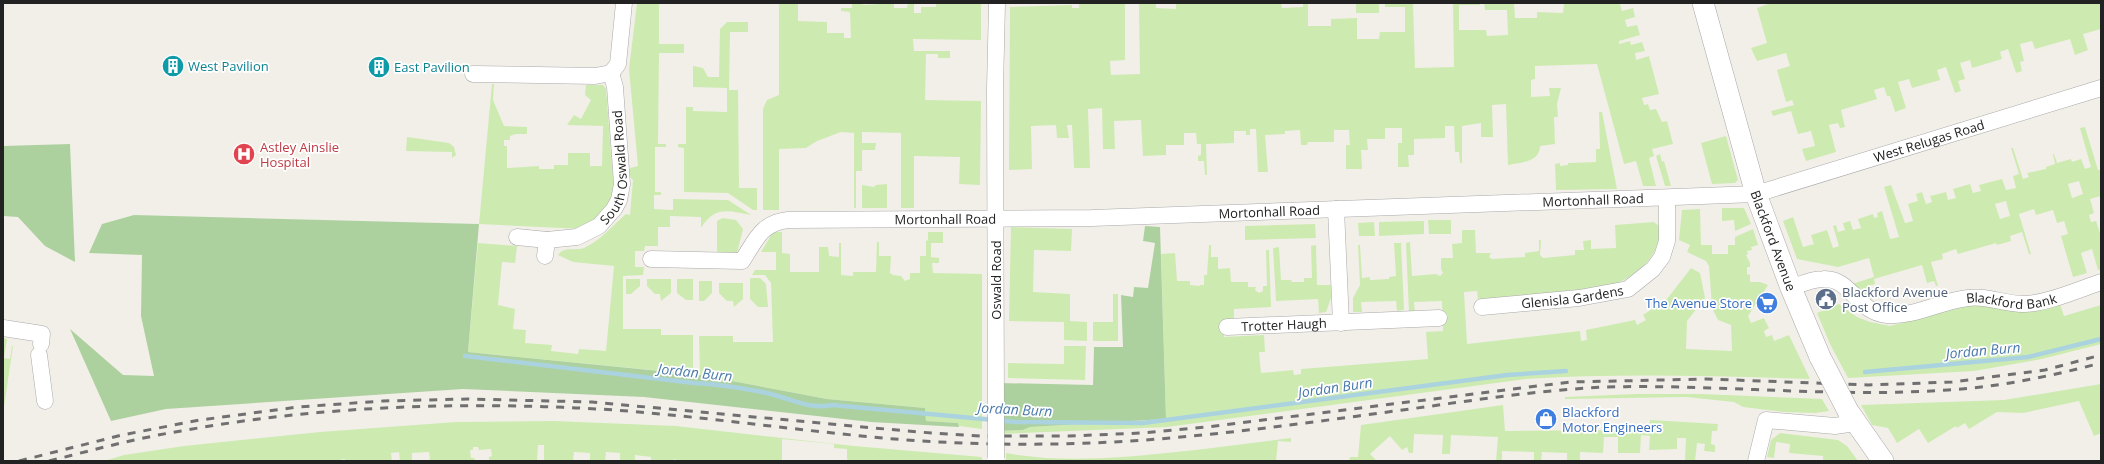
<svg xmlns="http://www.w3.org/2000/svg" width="2104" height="464" viewBox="0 0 2104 464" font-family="'Open Sans',sans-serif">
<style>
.grass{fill:#cdebb0;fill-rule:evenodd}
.forest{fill:#add19e}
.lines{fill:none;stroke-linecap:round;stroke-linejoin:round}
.stream{stroke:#aad3df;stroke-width:4.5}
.minor-casing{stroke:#a9a9a9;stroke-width:17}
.tertiary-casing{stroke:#a9a9a9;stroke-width:22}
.minor{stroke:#fff;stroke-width:16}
.tertiary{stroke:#fff;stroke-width:21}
.rail{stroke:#707070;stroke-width:3;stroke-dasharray:8 8;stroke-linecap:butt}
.minor-bridge-casing{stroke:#a9a9a9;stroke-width:17;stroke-linecap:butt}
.tertiary-bridge-casing{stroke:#a9a9a9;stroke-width:22;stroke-linecap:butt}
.minor-bridge{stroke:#fff;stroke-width:16}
.tertiary-bridge{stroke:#fff;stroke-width:21}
.labels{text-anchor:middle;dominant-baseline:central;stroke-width:3.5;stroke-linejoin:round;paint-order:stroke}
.culture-label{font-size:13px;fill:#0d838f;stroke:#fff;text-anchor:start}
.street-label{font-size:13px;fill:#222;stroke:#fff}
.health-label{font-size:13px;fill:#be3a42;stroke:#fff;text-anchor:start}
.service-label{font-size:13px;fill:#4e5e75;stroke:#fff;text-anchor:start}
.shop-label{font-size:13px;fill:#366cbe;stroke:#fff;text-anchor:end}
.water-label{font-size:14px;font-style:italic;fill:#4a7aab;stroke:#fff}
</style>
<rect width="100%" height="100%" fill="#f2efe9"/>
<g class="grass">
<path d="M637,3h22v41h25v9h-25l-1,91h8v3h-11v45h6v3h-7v14l19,1v-11l55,1 23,15c-22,-4 -36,-10 -50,13v-11l-31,-1v11h-12v19h-13l-1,5h-9v16h9l-1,8 -20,1v53h38v6h32v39l-225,-22 10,-109 39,3 -2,17 -13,-1 -4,43 17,4 -2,20 13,1 -1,13 27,2 -1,6 27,3 1,-5 27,2 8,-85 -41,-4 -15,-7c6,-9 17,-4 26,-7 17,-8 28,-22 42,-34l4,1 3,-35 -4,-4 1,-8 8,-2 -9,-97z"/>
<path d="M779,3h19v18l29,1v11h17v5h7l-1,-26 -9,-1v-3h11v-5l14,2 28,-2v5h13l1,-5h6v10h7v-6h15v-4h45v37l-68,-1 1,12h36v7h-12v-4h-12l-1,46 56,1 -1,84 -21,-1 1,-27 -46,-1v52h-13v-75l-39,-1v11h14l-1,7h-13v21h-6v37h-2v-75l-13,-1 -24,9 -11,7 -27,1v61h-16v-101l4,-9 12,-5z"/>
<path d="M1079,3h46v57l-15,1 1,14 29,-1 -1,-71h17v5l20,1v-6h105l1,5 21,-1v-4h5v23h23v-7l26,-1v21h22l1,-7h25v-25h-20v-4h28l2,65 39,-1 -1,-64h27v2h-21v25h27l1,6 21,-1 -1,-25h-22l-1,-7h30l1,15h22v-6l26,1 1,-10h59l-3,1 2,7 11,-3 2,9 -10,3 2,7 10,-2 3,10 -21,6v3l11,-3 1,4 11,-3 3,9 -10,2 1,7 13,-4 10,38 -17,4 2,7 4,-1 2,6 6,-1 6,13 5,-1 6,23 -21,5 2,7 -5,2 7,28h-13l-7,-25 -12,3 -27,-100 -62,2v13l-4,1v17l19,-1 -1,-8h12l-4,16 1,13h-4l1,27 -15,2c0,16 -20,17 -32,19l-2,-61 -14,1 1,32h-12v-14l-19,3v37h-2l-1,-11h-4l-1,-26h-9v12l-31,1v16h-6l1,12h-11v-24h4v-15h-17v11h-18l1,11h-7l1,19h-16v-24h4l-1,-15h-15v12h-26l-1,3h-6l-1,-15 -15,1v3l-20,1 3,37h-10l-2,-43h-6v6h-4v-4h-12v12l-28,1 1,31h-2l-1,-14h-6v-5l3,-1v-11h-4l-1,-11h-12v12h-18v10l-23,1 -2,-36 -27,1 1,28h-12l-1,-41 -14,1 2,59h-16l-2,-43h-5l2,13h-12l-1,-13 -25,1 1,43 -23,1 1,-163 62,-2v3h7z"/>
<rect x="1356" y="3" width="23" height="10"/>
<path d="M1771,3h330v26l-18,5 5,16 -13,5 -5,-16 -35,10 -3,-8 -12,3 4,17 -4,1 2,9 -6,2 -8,-24 -8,3 2,7 -30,9 -2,-8 -10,3 5,16 -7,2 3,10 -6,2 -9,-26 -9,3 3,10 -28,8 -3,-9 -11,3 8,26 -11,4 -5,-16h-3l-3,-9 -10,3 3,9 -36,11 4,17 -5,1 -2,-5 -9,2 7,27 -30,9 -4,-12 13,-3 -4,-15 -13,3 -7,-23 -18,5 -2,-5 23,-6 -2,-5 -6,2 -9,-32 13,-4 -4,-13 -29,8 -6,-13 16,-5 -10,-35z"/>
<path d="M727,22h21v10h-18l-1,58h9l1,98h18v22h-4l-25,-17 -44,-1v-44l-6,-1v-3h8v-37h7v4l34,1v-24l-34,-1v-21l10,2 5,9h11l1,-48z"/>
<path d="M492,84h2l-1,16 11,26 23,1v7h-11l-6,2v4h-6v6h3v22l32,-2v3h15v-4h14v-12h22v13h12l1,-40 -36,-1 7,-10 7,4 10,-19 -6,-5 1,-10h17l3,4 8,101 -6,18 -25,21 -104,-5z"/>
<path d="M1599,112h3l15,77 -61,1 -1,-26 5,-1v3l8,-1v-2l28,-1v-13h4z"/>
<path d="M2085,127l13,43h3v26l-11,3 4,14 -5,2 2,7 5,-1 5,15v34h-3l-6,-21 -11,4 6,20 -14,4 -12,-41 7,-2 -4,-13 -7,2 -4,-13 -17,5 -2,-6 -15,5 12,40h-2l-7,-22 -12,4 1,5 -14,4 -1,-2 -38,11 -2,-5 -14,5 1,5 -12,3 7,24h-2l-2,-5 -7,2 -5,-18 -48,14 1,5 -7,2 4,13 -2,1 -18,-16 22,-7 -5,-19 -31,9 -41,-8 -14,-38 10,-4 10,30 11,-3 -3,-9 16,-5 6,18 6,-2 -6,-20 3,-1 2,7 7,-2 -2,-7 7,-2 3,9 8,-2 -3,-9 15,-5 1,4 4,-1 -1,-4 5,-2 8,28 9,-2 -15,-50 7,-2 14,38 8,-2 -5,-17 10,-3 -2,-7 6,-2 4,12 6,-2 -2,-6 16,-4 2,8 8,-2 -3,-9 17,-5 3,9 8,-2 -2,-6 23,-6 4,11 10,-2 -3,-12 6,-2 -8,-26h2l10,31 6,-2 -2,-4 19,-4v-2l9,-3 -2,-10h1l3,9 14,-4 1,3 9,-3 4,10 6,-2 -11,-39zM2079,181l4,13 -11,4 -4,-14zM2006,201l4,15 -10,3 -5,-15z"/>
<path d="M1726,136l12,44 -3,3 -23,1 -11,-41z"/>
<path d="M407,137l42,6 5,4 2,8 -4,3v-6l-46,-1z"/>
<path d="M1660,154l2,8 2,-1 7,25h-6l-9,-30z"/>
<path d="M887,184v24h-25v-23l12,2 2,-2z"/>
<path d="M1722,208h22l7,16 -16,7 -1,-11 -12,1z"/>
<path d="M1700,209l1,36h11v9h16v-9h7v-8l18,-8 5,16 -7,2 1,3 -5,1 1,3 -2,1 4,8v4h-3v7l3,1v7h10l8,3 -20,31 3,7 13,-5 5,10 -5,3 2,6 6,-2 2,6 15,-6 21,44c-95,-3 -189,-6 -284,0l-359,48 -168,7v-3l24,-1 7,-3 136,-8 -5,-165 14,-1 2,28h13v4l10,1v-1h4v-10h3l2,-30h2v12h7v12l12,-1 1,14h17v5h8l-1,3 4,3 4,-2v-5h4l-1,-36h3l2,57 -37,2v13l-11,1 1,14 40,-2 1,17h-6l2,21 32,-3 1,5 7,-1v-5l127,-10 -2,-27 17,-1 -1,-30 -28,1 1,11h-6l-3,-70 4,-1 2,34 24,-2 4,2 3,-3 -2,-4v-11h12l-1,-14 10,-1v-13h13l1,23h15l-2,4 3,2 33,-2v-4l14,-2v-11h2l-1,15 3,3 32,-3v-5h9l-1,-9 8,-1v9l25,-1 -1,-23 39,-3 6,5c2,30 -27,52 -53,60l-129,15 -1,-11 -13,1 3,52 113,-13 1,10 6,-1 -1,-10 49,-10 2,5 9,-5 -3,-5 24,-16 24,-31 9,5 5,25 -18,23 -1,28 46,2 -1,-26 -13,-5 -6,-12 -3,-42 -3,-5 -19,-9 3,-7 -11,-5 3,-30z"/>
<path d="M723,218l13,2 7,9 -6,24h-20v-32z"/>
<path d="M1428,220h23v14h-22z"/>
<path d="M1424,221v13l-45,2v-14z"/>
<path d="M1374,222l1,14h-16l-1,-13z"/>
<path d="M1315,224l1,14 -71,2v-14z"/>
<path d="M1011,227l61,2 -1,22 -37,-1 -1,42 37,2v27l17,1v19l-23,-1v-18l-55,-1z"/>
<path d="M773,232h9v21l8,1v18h29v-25h9l1,9 10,1v-14h2v32l12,1v-4h23l1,-30h2v14h12l-1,17 3,2 8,1 4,5 5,-2v-6h10v-17h6v-15l2,-1v-8h15v11h-12v14l8,1v5h-7l1,10 49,1v155l-23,-3 -1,-3 -32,-2 -1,-13 -98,-9 -127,-24 -1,-39h34v6h40l-2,-59 -6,-8h-13l3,-5h21v-18h-15z"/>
<path d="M1394,243h7l3,67 -7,1 -1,-10 -35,1 1,10h-9v-14l7,-13 -2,-40h2l2,33 8,-1v3l19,-1v-2l7,-1z"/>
<path d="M1316,245l1,40h14v13l-5,14 -7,1 -1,-14 -42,2 -3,-53 6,-1 2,33h10l1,2h12v-4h8l-1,-32z"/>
<path d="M750,278h10l6,6 2,23h-10l-8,-8z"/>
<path d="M626,279h14v7l-9,8h-5z"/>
<path d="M647,279h24v14l-10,8 -1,-7h-5l-8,-8z"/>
<path d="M677,279h16v21h-7l-9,-7z"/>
<path d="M699,281h13v12l-8,8h-5z"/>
<path d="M719,283h24v16l-9,8 -1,-6h-6l-8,-8z"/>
<path d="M1113,294h5v47h-25v-19h20z"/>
<path d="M1839,304l18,13 13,5 20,4 81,-21 89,-1 4,12 37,-11v39l-59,15 -68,12 -126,7 -18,-34 -13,-31z"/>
<path d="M3,338l4,1 -3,19 6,1 2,-13h1l-10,68z"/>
<path d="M1064,346h22l-1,34 -77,-2v-15l56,1z"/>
<path d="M2101,384v49l-7,3 -15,-35 -56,12 -26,-1 -28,17 -4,-6 -8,5 -1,-2 -28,17 -9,-14 -22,14 -9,-15 -16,-3 -11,-20 143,-5z"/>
<path d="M1636,394h66l120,5 7,12 -14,2 -30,-1 -42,-5 -9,-5 -48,-5 -121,2v-2z"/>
<path d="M1503,405l2,26 145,-1v-10l68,4 -1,7h-5l-1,13 4,1v7l-11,-1 1,-7 -8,-1 -2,18h-10l1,-23h-9v11l-28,1 1,-14 -9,-1 -1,18h-22v-16h-14l-1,16 -23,-1v9h-13v-8l-25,-1 -1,9h-7v-9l-32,-1v10h-6l2,-24 -47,-2 -1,19h-8l1,-19 -29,-1 -1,19h-4l-2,-6 -5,3 -12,-14 -20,18 7,7h-28l1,-4h8l3,-32z"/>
<path d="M554,421l122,5 178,20 128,11v4h-133l-2,-2v-10l-13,-1v-4l-52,-5v22h-101l-7,-2 -1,2h-22v-4l-16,-2v6h-15v-8l-14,-1 -1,9h-18l3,-1v-7l-16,-1 -1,7 3,2h-32v-16h-6l-1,15 -48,1v-4l3,-1 -1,-7 -12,1 -1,-3h-5v3h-3l1,8h4l-1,3h-47l3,-2 -1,-7 -17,1v8h-12l-1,-9 -8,1 1,8h-47v-2l-12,2h-229l20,-6 60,-9 136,-14 136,-10z"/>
<path d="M1780,433l58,7 9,6 11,15h-35v-5l-34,-3 1,-9 -14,-2 -2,16 -7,-1 4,-17z"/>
<path d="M1291,438v4l-13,-1 -2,20h-270v-8c56,10 113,5 170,-1 38,-4 77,-9 115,-14z"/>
</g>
<g class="forest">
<path d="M70,144l5,118 -30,-16 -27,-29 -15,-1v-70z"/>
<path d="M134,215l345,9 -11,128 232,23 127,24 98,9 1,13 32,2 1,4 -88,-5 -227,-25 -181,-8 -297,20 -55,12 -41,-92 53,46 31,1 -13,-60 1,-61 -53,-2 13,-29z"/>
<path d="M1145,226l15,1 6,192 -136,8 -7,3 -24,1v-48l94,2 1,-38h29l-2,-52 12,2 1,-10 14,1 7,-45 -12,-2z"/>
</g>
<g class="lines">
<g class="stream">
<path d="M465,356l229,27c24,1 48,5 73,10 22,5 42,17 65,12l184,17 127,1 364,-48 59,-4"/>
<path d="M1865,372l163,-15 73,-18"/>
</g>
<g class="minor-casing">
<g id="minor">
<path d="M473,74l122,2 16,-3 7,-9 6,-61"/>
<path d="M1336,209l5,114"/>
<path id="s1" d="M517,237l30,3 30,-3 22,-11 15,-17 5,-9 3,-16 -7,-97 -4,-14"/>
<path d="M545,256l2,-16"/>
<path id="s2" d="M651,259l91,2c14,-21 19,-38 46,-41l304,-2 664,-24 345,-106"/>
<path id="s3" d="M1791,288c10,-4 21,-9 32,-9 29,-1 33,33 64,36 27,2 54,-14 81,-17 18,-3 36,6 54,6 21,1 58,-15 79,-22"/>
<path id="s4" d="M1482,307l97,-9 49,-9 25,-20 9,-12 5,-16v-43"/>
<path id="s5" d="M1227,327l212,-9"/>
<path d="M3,328l39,6 -1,10"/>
<path d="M39,355l6,46"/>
<path d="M996,412l-1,-323 2,-86"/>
<path d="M1756,461l10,-41 69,6 20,-3"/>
</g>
</g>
<g class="tertiary-casing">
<g id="tertiary">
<path id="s6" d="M1703,3l53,191 35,94 29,69"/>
<path d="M1848,411l35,50"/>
</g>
</g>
<use href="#minor" class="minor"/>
<use href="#tertiary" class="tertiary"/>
<g class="rail">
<path d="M19,461l103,-26 78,-15 98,-13 85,-6 85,-2 124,3 326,30 62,4h89l73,-3 65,-6 363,-45 137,-3 161,6 84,-3 93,-12 56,-15"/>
<path d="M49,461c44,-11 88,-23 132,-30 143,-26 289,-30 434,-21 79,6 158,17 237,25 66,7 131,10 197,9 121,-1 241,-19 361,-35 65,-9 130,-19 196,-22 114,-3 228,11 342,3 52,-3 103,-14 153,-27"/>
</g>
<g class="minor-bridge-casing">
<path id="minor-bridge" d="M996,458v-46"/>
</g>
<g class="tertiary-bridge-casing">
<path id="tertiary-bridge" d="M1820,357l28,54"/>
</g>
<use href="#minor-bridge" class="minor-bridge"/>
<use href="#tertiary-bridge" class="tertiary-bridge"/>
</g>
<defs>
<g id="building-disc" transform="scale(1.15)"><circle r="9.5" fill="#0f9aa8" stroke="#fff"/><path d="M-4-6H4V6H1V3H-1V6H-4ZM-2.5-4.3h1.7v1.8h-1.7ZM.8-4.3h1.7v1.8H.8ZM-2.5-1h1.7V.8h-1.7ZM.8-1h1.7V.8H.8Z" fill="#fff"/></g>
<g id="hospital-disc" transform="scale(1.15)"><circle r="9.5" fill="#e0444e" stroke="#fff"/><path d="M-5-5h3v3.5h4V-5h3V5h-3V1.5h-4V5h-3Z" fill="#fff"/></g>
<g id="civic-disc" transform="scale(1.15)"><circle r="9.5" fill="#5c6f8a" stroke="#fff"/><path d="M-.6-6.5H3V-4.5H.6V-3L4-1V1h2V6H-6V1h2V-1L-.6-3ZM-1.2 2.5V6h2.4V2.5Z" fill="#fff"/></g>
<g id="supermarket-disc" transform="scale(1.15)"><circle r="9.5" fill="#3f7fe0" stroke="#fff"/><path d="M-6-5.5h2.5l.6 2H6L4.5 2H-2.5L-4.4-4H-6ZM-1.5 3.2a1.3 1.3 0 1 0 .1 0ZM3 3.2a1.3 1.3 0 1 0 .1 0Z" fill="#fff"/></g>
<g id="shop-disc" transform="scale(1.15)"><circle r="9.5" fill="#3f7fe0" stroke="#fff"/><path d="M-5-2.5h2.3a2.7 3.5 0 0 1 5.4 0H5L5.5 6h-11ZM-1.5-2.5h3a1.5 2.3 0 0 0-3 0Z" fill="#fff"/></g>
</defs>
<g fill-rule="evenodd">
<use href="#building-disc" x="173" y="66"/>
<use href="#building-disc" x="379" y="67"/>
<use href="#hospital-disc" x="244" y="154"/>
<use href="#civic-disc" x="1826" y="299"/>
<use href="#supermarket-disc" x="1767" y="303"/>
<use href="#shop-disc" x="1546" y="419"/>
</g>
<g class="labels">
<g class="culture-label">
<text x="188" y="66">West Pavilion</text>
<text x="394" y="67">East Pavilion</text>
</g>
<g class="street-label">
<text stroke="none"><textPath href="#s2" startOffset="1305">West Relugas Road</textPath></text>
<text stroke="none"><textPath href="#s1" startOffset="149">South Oswald Road</textPath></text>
<text stroke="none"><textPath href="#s2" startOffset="961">Mortonhall Road</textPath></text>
<text stroke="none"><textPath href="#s2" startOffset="637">Mortonhall Road</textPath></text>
<text stroke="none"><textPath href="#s2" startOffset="313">Mortonhall Road</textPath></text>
<text stroke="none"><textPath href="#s6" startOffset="248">Blackford Avenue</textPath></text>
<text transform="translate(996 280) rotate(-90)">Oswald Road</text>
<text stroke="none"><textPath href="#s4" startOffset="91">Glenisla Gardens</textPath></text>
<text stroke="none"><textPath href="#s3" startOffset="236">Blackford Bank</textPath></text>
<text stroke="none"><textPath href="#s5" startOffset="57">Trotter Haugh</textPath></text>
</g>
<g class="health-label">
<text x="260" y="147">Astley Ainslie<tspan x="260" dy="15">Hospital</tspan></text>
</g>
<g class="service-label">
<text x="1842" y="292">Blackford Avenue<tspan x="1842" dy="15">Post Office</tspan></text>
</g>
<g class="shop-label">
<text x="1752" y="303">The Avenue Store</text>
<text x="1562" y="412" text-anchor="start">Blackford<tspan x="1562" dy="15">Motor Engineers</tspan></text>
</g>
<g class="water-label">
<text transform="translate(1983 350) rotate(-5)">Jordan Burn</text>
<text transform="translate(695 372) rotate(6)">Jordan Burn</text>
<text transform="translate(1335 387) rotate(-8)">Jordan Burn</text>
<text transform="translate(1015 409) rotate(3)">Jordan Burn</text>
</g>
</g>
<rect width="2104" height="464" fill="none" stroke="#222222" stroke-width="8"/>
</svg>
